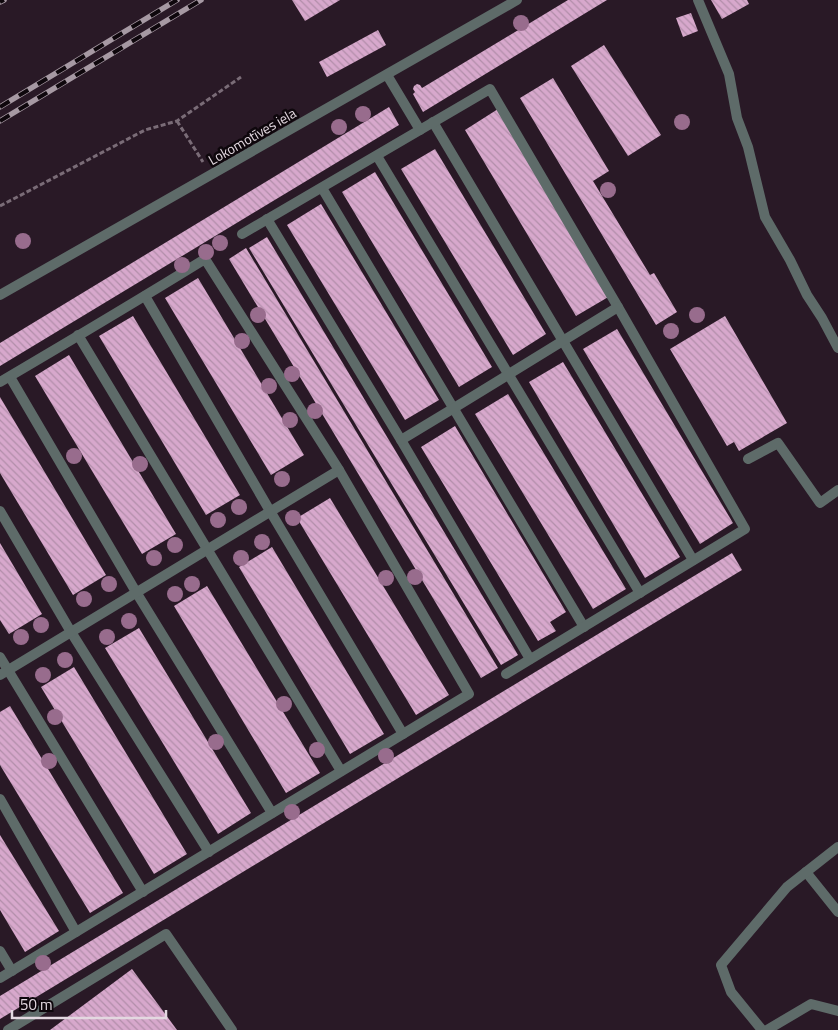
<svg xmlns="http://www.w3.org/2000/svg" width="838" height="1030" viewBox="0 0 838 1030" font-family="'Titillium Web',sans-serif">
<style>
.building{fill:url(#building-back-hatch)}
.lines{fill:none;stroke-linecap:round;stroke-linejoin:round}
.path{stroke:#7a6c77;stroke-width:3;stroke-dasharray:5 2.5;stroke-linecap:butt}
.service{stroke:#5e6b69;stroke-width:10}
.minor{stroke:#5e6b69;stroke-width:10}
.rail-casing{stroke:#a699a3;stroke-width:5.5}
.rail{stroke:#0e070c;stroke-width:4;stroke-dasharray:11;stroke-linecap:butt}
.tree{fill:#986c8d}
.labels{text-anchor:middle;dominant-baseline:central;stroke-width:5;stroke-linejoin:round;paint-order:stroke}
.street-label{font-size:14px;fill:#e3d8e0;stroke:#0e070c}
</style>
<defs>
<pattern id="building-back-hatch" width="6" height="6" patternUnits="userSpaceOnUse" patternTransform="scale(1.25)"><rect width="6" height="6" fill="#d7a8cc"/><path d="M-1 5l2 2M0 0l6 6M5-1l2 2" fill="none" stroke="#b28eaa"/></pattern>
</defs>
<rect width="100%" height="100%" fill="#291926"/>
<g class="building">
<path d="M292,0h48l-35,21z"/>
<path d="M568,0h39l-184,112 -10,-18 2,-2 -2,-3 1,-3 3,-2 3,1 2,3z"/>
<path d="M711,0h36l2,4 -27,15z"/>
<path d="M691,13l7,18 -15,6 -7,-19z"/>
<path d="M378,30l8,15 -59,32 -8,-15z"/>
<path d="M604,45l57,90 -33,21 -57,-90z"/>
<path d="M553,78l56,93 -16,10 57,94 4,-2 23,39 -21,13 -136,-227z"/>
<path d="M389,107l10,18 -399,241v-23z"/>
<path d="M498,109l112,187 -34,20 -111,-186z"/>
<path d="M435,149l111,185 -33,21 -112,-186z"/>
<path d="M375,172l117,195 -33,20 -117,-195z"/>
<path d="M321,204l118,196 -34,20 -118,-195z"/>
<path d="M267,237l251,418 -17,10 -252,-417z"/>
<path d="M246,248l252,420 -17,10 -252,-419z"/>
<path d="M198,278l106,177 -33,20 -106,-177z"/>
<path d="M133,316l107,179 -34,20 -107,-179z"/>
<path d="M725,316l62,107 -48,28 -5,-9 -7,4 -57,-97z"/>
<path d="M617,329l116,194 -33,21 -117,-195z"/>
<path d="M69,355l107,179 -34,20 -107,-178z"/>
<path d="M563,362l117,195 -35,21 -116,-196z"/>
<path d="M508,394l118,195 -33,20 -118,-195z"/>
<path d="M0,397l106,178 -33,20 -73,-122z"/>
<path d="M455,426l111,186 -16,10 6,9 -18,10 -117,-194z"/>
<path d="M330,498l119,197 -33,20 -119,-197z"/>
<path d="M0,543l42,71 -33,20 -9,-14z"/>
<path d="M272,547l112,187 -34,20 -111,-187z"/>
<path d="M732,553l10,17 -742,449v-23z"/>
<path d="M207,586l113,187 -34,20 -112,-187z"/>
<path d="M139,628l112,185 -33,21 -113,-186z"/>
<path d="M74,667l113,187 -33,20 -113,-187z"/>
<path d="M10,706l113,187 -33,20 -90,-148v-53z"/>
<path d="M0,835l59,96 -34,21 -25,-42z"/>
<path d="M132,969l45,61h-127z"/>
</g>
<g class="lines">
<g class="path">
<path d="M177,121l26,41"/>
<path d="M0,206l145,-76 32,-9 64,-44"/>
</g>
<g class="service">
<path d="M698,0l31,74 8,44 11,29 17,70 25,43 17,35 15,23 16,30"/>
<path d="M387,75l33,55"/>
<path d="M433,122l260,438"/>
<path d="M377,156l263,437"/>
<path d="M322,188l262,439"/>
<path d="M267,219l134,221 129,219"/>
<path d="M242,234l248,-145 128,218 127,222 -239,145"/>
<path d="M145,296l125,215 133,223"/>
<path d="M78,335l263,436"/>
<path d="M10,377l126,215 136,221"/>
<path d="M0,382c68,-40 137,-81 205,-123l134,211 130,224 -469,284"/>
<path d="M401,440l53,-32 164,-101"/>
<path d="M748,459l30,-16 42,60 18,-13"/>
<path d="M0,511l71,121 138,220"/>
<path d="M0,657l143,235"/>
<path d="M0,675l339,-205"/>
<path d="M0,799l76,133"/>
<path d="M806,872l32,40"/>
<path d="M0,951l12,20"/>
<path d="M8,1030l158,-96 66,96"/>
<path d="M762,1030l-31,-38 -10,-27 66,-78 51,-40"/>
<path d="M767,1030l44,-26 27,7"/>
</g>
<path class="minor" d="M0,295l517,-295"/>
<g class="rail-casing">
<g id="rail">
<path d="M0,2l4,-2"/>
<path d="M0,107l177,-107"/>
<path d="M0,121l201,-121"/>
</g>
</g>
<use href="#rail" class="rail"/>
</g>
<g class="tree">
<circle cx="521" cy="23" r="8"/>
<circle cx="363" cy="114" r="8"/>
<circle cx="682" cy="122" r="8"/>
<circle cx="339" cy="127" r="8"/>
<circle cx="608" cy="190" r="8"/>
<circle cx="23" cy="241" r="8"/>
<circle cx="220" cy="243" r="8"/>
<circle cx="206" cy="252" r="8"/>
<circle cx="182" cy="265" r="8"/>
<circle cx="258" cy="315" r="8"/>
<circle cx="697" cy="315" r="8"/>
<circle cx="671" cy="331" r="8"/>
<circle cx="242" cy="341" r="8"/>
<circle cx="292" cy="374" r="8"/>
<circle cx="269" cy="386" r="8"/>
<circle cx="315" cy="411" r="8"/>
<circle cx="290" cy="420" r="8"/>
<circle cx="74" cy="456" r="8"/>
<circle cx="140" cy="464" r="8"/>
<circle cx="282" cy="479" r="8"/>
<circle cx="239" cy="507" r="8"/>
<circle cx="293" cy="518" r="8"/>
<circle cx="218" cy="520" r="8"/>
<circle cx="262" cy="542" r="8"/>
<circle cx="175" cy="545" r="8"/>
<circle cx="154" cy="558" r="8"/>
<circle cx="241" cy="558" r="8"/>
<circle cx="415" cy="577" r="8"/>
<circle cx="386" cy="578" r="8"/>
<circle cx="109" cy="584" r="8"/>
<circle cx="192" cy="584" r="8"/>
<circle cx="175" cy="594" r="8"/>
<circle cx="84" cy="599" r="8"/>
<circle cx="129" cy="621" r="8"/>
<circle cx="41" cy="625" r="8"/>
<circle cx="21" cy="637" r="8"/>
<circle cx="107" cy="637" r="8"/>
<circle cx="65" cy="660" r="8"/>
<circle cx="43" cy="675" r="8"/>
<circle cx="284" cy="704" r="8"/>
<circle cx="55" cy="717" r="8"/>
<circle cx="216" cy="742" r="8"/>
<circle cx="317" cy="750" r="8"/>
<circle cx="386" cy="756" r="8"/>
<circle cx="49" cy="761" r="8"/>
<circle cx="292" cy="812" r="8"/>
<circle cx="43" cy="963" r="8"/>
</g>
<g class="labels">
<g class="street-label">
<text transform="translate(252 136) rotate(-30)">Lokomotīves iela</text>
</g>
</g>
<path d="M12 1010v8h154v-8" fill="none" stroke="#e3d8e0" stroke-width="2.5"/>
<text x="20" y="1010" font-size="15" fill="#e3d8e0" stroke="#0e070c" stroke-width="4" paint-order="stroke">50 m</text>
</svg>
